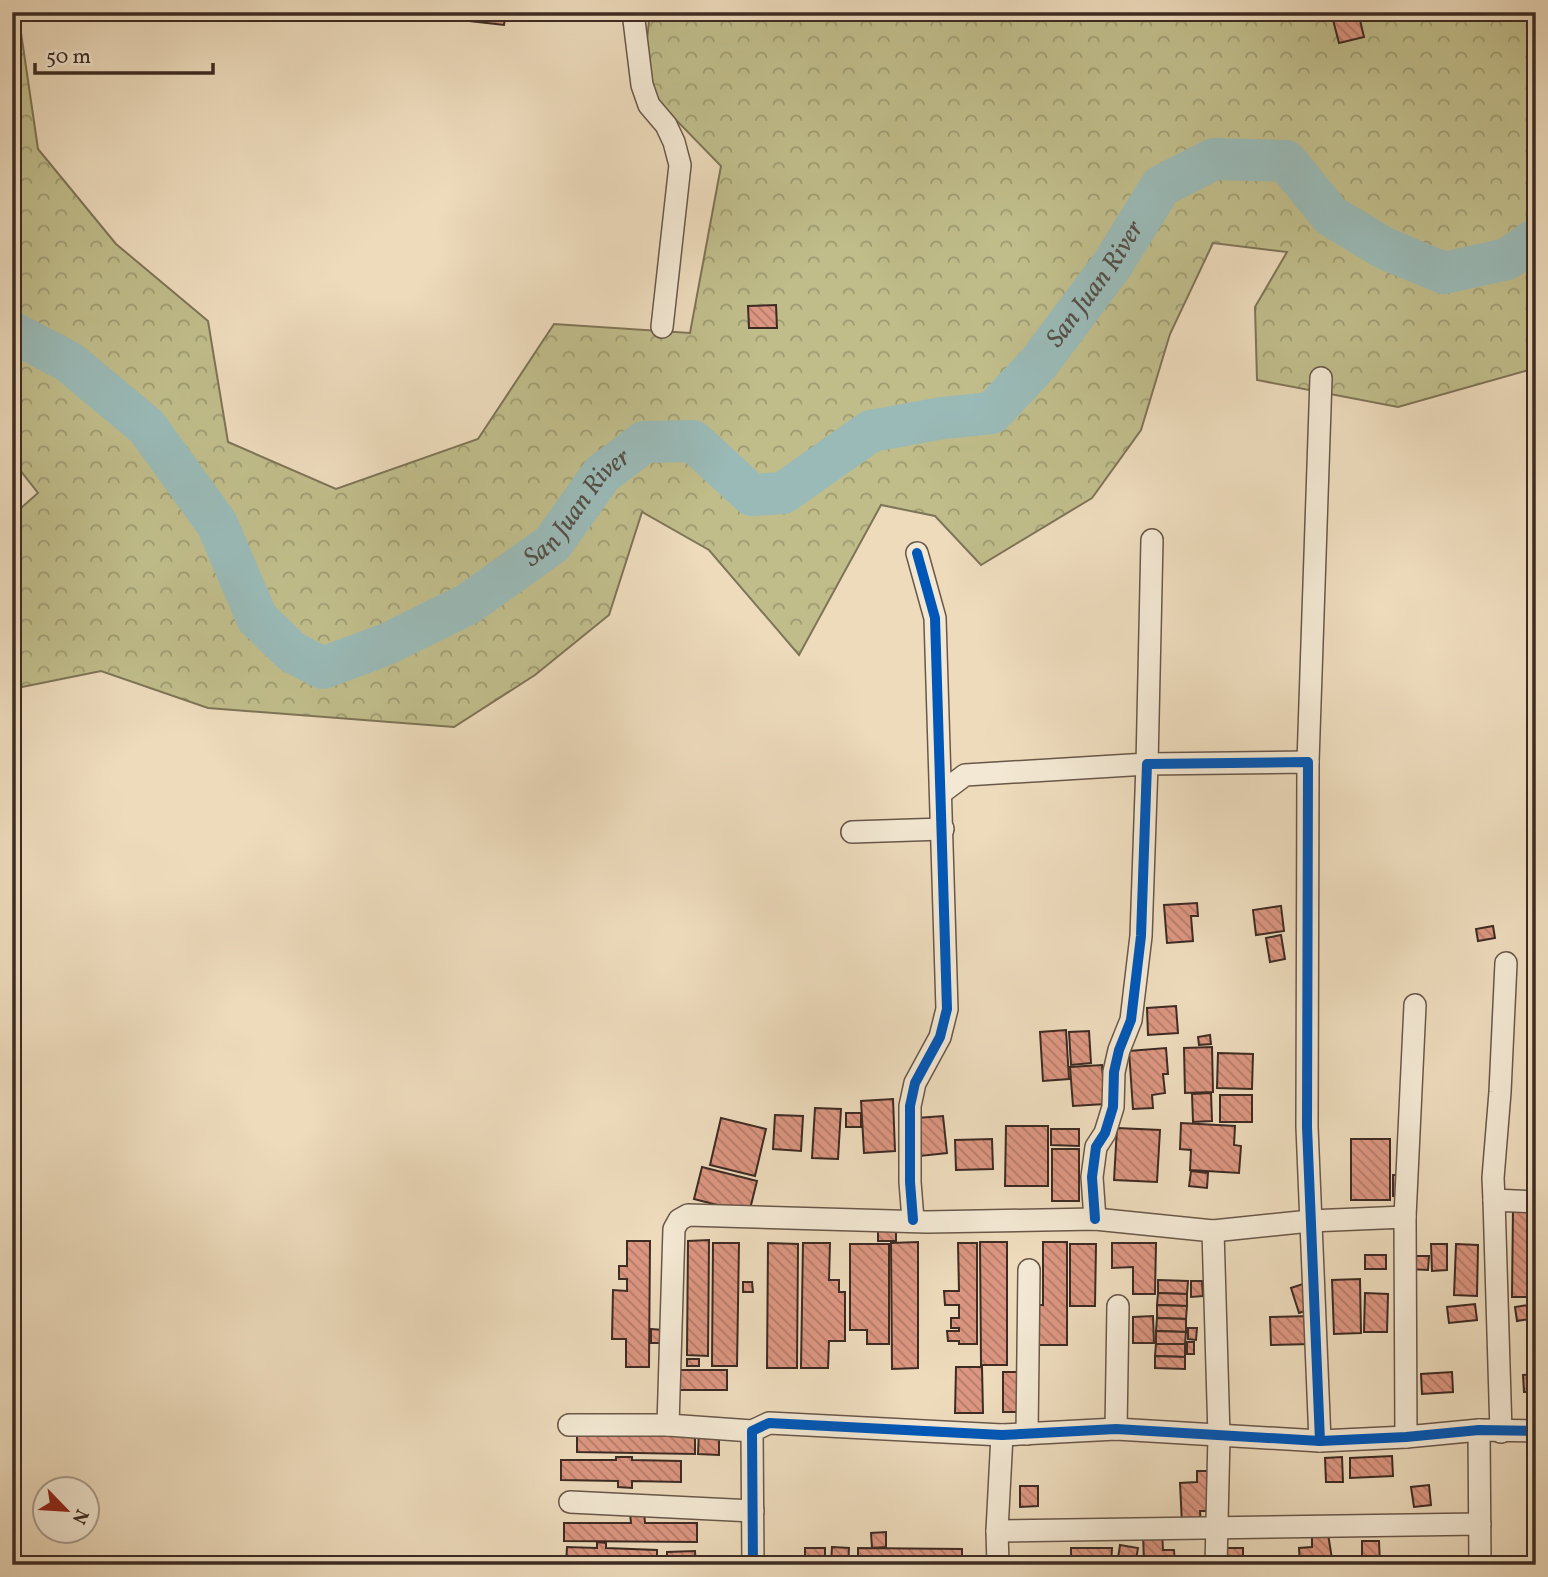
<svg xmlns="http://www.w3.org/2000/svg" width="1548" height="1577" viewBox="0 0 1548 1577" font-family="Vollkorn,serif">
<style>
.forest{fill:url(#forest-crowns);stroke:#7e7457;stroke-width:2}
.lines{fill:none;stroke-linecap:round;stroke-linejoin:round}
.river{stroke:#9abab7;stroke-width:42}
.building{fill:url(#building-back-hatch);stroke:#3d2b23;stroke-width:2}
.street-casing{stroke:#695749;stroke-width:24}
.street{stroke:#f3e8d3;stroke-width:21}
.cycleway-casing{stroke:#f3e8d3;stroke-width:15}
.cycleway{stroke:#0057b8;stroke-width:10}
.labels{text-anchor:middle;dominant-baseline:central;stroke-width:7;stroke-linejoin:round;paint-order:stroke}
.water-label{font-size:26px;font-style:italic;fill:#544f48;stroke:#f3e8d3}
</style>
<defs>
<pattern id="forest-crowns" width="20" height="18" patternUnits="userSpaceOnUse" patternTransform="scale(1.75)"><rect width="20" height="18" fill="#c0bd8b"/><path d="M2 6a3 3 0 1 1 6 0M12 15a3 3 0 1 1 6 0" fill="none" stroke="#9d9a71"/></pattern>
<pattern id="building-back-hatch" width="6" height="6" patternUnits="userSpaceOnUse" patternTransform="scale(1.75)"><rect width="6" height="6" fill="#dc9681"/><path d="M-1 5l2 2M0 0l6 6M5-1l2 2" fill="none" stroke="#b47b69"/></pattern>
</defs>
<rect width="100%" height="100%" fill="#eddbbc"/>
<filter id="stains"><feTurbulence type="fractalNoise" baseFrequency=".00286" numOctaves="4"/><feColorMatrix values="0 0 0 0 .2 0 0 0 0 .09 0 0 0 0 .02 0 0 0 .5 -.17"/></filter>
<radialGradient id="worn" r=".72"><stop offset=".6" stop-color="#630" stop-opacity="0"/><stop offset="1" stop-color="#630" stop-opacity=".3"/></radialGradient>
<path class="forest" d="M12,12h6l20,137 78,95 92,77 20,121 108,47 142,-50 76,-115 136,9 31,-167 -79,-81 8,-73h866l3,9 17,-3v350l-138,39 -141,-27 -2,-73 32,-55 -74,-9 -43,91 -29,96 -49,68 -111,67 -46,-49 -54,-11 -82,150 -90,-105 -67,-38 -33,103 -74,60 -81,52 -246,-19 -107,-37 -89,18v-173l26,-23 -26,-33z"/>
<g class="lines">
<path class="river" id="s1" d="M12,332l57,30 78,65 70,97 40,94 35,34 31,16 64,-24 81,-40 84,-60 50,-70 42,-32 49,-1 59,54 31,-2 88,-62 72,-13 49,-5 46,-49 74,-99 49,-79 53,-27 72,2 45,55 53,32 60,25 63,-14 29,-20"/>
</g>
<g class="building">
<path d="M471,12h35l-2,13 -34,-4z"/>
<path d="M935,12h22v5l-21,2z"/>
<path d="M1348,12h10l6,25 -25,6 -7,-27z"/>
<path d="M776,305l1,23h-28l-1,-22z"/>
<path d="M1197,903l1,13h-7l2,25 -26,2 -3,-38z"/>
<path d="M1281,906l3,25 -28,4 -3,-25z"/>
<path d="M1493,926l2,12 -17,3 -2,-12z"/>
<path d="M1281,935l4,24 -15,3 -4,-24z"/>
<path d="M1176,1006l2,27 -30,2 -1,-27z"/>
<path d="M1066,1030l3,49 -26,2 -3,-49z"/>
<path d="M1089,1031l2,32 -20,2 -2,-33z"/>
<path d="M1210,1035l1,9 -12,1 -1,-8z"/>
<path d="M1212,1047l1,45 -28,1 -1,-45z"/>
<path d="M1166,1048l2,26h-5l2,19 -13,2 1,13 -20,1 -4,-58z"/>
<path d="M1218,1053l35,1 -1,35 -35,-1z"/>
<path d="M1102,1065l3,39 -32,2 -3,-39z"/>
<path d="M1211,1093l1,28 -19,1 -1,-28z"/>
<rect x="1220" y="1095" width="32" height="27"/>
<path d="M893,1099l2,52 -31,2 -3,-52z"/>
<path d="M815,1108l26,1 -3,50 -26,-1z"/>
<rect x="846" y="1113" width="15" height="14"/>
<path d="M775,1115l28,1 -2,35 -28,-2z"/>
<path d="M943,1116l4,37 -27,3 -3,-38z"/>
<path d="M721,1118l45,11 -11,47 -45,-11z"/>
<path d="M1181,1123l54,3 -1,19 7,1 -2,27 -49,-3 1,-20 -11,-1z"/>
<path d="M1006,1126h42v60h-43z"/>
<path d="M1117,1128l43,2 -3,52 -43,-2z"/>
<path d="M1051,1129h28v17l-28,-1z"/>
<path d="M992,1139l1,30 -37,1 -1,-30z"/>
<rect x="1351" y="1139" width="39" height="61"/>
<rect x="1052" y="1149" width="27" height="52"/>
<path d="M702,1167l55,14 -8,32 -55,-14z"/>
<path d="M1191,1171l17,2 -1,15 -18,-2z"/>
<path d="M1393,1175h13l-1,22 -12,-1z"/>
<path d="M1513,1207h23v90h-24z"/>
<rect x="878" y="1230" width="18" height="11"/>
<path d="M709,1240l-1,116 -21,-1 1,-114z"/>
<path d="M627,1241h23l-1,126h-23v-28h-14l1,-49 14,1v-12h-8v-13h8z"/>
<path d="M918,1242v126l-26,1 -1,-126z"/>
<path d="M980,1242h27v123h-26z"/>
<path d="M1043,1242h24v103h-34v-40h10z"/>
<path d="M713,1243h26l-2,123h-25z"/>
<path d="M768,1243l30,1 -1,124h-30z"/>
<path d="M803,1243h27l-1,37h10v12h6v49h-16l-1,27h-27z"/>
<path d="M958,1243h19v101h-18v-3h-11l-1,-10h12v-3h-8v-10h8v-13h-14l-1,-14h15z"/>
<path d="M1112,1243h44l-1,51h-22v-27l-21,1z"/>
<path d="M850,1244h39v100h-22v-14h-17z"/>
<path d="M1070,1244h26l-1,62h-25z"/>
<path d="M1431,1244h16v26l-15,1z"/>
<path d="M1456,1244l22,1 -1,51 -23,-1z"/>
<rect x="1365" y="1255" width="21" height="14"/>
<path d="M1409,1256h20l-1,14 -19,-1z"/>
<path d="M1360,1279l1,54 -27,1 -2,-54z"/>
<path d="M1158,1280l30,1 -1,13 -29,-1z"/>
<path d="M1191,1281h11l1,15 -12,1z"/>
<path d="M743,1282h9l1,10h-10z"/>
<path d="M1303,1284l8,25 -12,4 -8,-25z"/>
<path d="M1158,1293l29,1v12l-30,-1z"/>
<path d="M1365,1293l23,1 -1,38h-23z"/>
<path d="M1475,1304l2,16 -28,3 -2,-16z"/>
<path d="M1535,1304l1,14 -19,3 -2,-14z"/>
<path d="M1157,1305l30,1 -1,13 -29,-1z"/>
<path d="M1153,1316l1,27h-21v-26z"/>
<path d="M1310,1316l1,28 -40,1 -1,-28z"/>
<path d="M1157,1318l29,1v13l-30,-1z"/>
<path d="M1188,1328h9l-1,12 -8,-1z"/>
<path d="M651,1329l12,1v13h-12z"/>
<path d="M1156,1331l30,1 -1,12h-29z"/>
<rect x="1187" y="1342" width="7" height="12"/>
<path d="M1156,1344h29v13l-30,-1z"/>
<path d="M1155,1356l30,1v12l-30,-1z"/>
<rect x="687" y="1359" width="12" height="7"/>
<path d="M956,1367h26l1,46h-28z"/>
<path d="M679,1370h48v20h-49z"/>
<rect x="1003" y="1372" width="23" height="40"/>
<path d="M1452,1372l1,20 -31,2 -1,-20z"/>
<path d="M1536,1374v18h-12l-1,-17z"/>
<path d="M699,1431h20v24l-21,-1z"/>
<path d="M577,1433l118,2v19l-118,-2z"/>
<path d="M1392,1456l1,20 -43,2v-20z"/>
<path d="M616,1457h16v3l49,1v21l-49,-1v7l-14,-1v-6l-57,-1v-20h55z"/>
<path d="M1342,1457l1,25h-17l-1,-24z"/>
<path d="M1197,1471h11l5,40h-13l1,13h-19l-2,-41 17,-1z"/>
<path d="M1429,1485l2,20 -17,2 -3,-20z"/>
<path d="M1020,1486h18v20l-18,1z"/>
<path d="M644,1512l1,11h52v19l-133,-1v-18h67l-1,-10z"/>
<path d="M1143,1531h19l1,19h11l1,15h-31z"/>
<path d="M886,1532v15l-14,1 -1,-15z"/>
<path d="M1328,1534l5,31h-33l-1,-17 13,-1v-12z"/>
<path d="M1362,1541h17l1,24h-18z"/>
<path d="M597,1542l9,1v5l51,2v15h-91l1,-18 30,1z"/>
<path d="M1120,1545l18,3 -3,17h-18z"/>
<path d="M832,1547l17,1 -1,17 -17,-1z"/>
<rect x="805" y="1548" width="20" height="17"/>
<path d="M858,1548l104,1v16h-104z"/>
<path d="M1071,1548h41l-1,17h-40z"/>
<rect x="1225" y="1548" width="18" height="17"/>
<path d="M695,1551l1,14h-29v-13z"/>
</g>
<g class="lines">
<g class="street-casing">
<g id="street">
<path d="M633,12l9,73 7,20 17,20 8,17 6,23 -18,162"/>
<path d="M1308,762l13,-384"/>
<path d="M941,793l24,-18 182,-11 5,-224"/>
<path d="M852,832l91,-3"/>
<path d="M1494,1200l-1,-22 7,-86 6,-129"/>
<path d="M1405,1217l10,-212"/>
<path d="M1095,1219l-3,-42 4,-30 9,-14 8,-26 1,-35 5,-22 12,-30 10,-84 6,-172 161,-2 -1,365 13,314"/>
<path d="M913,1220l-3,-38v-76l5,-23 25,-46 7,-28 -12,-391 -18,-65"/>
<path d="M1213,1231l6,205 -3,129"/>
<path d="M569,1425h99l84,6"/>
<path d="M668,1425l6,-196 5,-9 9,-5 239,7 168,-3 118,12 97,-10 95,-4 1,220"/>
<path d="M1116,1429l2,-123"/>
<path d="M1479,1430l1,135"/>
<path d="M1501,1432l-7,-232 42,2"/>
<path d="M1027,1434l2,-164"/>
<path d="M570,1502l183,9"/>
<path d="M997,1531l483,-7"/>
<path d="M753,1565l-1,-134 17,-8 233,12 114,-6 204,12 86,-4 73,-7 57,1"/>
<path d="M998,1565l-1,-34 5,-96"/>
</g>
</g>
<use href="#street" class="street"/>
<g class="cycleway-casing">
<g id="cycleway">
<path d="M1095,1219l-3,-42 4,-30 9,-14 8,-26 1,-35 5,-22 12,-30 10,-84 6,-172 161,-2 -1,365 13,314"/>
<path d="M913,1220l-3,-38v-76l5,-23 25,-46 7,-28 -12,-391 -18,-65"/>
<path d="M753,1565l-1,-134 17,-8 233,12 114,-6 204,12 86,-4 73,-7 57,1"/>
</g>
</g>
<use href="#cycleway" class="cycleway"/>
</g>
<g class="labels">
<g class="water-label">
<text stroke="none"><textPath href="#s1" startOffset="1428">San Juan River</textPath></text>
<text stroke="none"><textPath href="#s1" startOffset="777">San Juan River</textPath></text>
</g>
</g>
<rect width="1548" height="1577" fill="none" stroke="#eddbbc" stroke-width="42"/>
<rect x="14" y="14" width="1520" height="1549" fill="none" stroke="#3d2b23" stroke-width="3.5"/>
<rect x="21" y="21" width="1506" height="1535" fill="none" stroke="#3d2b23" stroke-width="2"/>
<g transform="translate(66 1510) rotate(115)"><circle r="33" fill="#f3e8d3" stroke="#aa9c8d" stroke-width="2"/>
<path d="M0-5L12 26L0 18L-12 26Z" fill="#8f2418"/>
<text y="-10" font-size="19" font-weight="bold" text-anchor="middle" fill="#3d2b23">N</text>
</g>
<path d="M35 63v10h178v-10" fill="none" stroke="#3d2b23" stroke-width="3.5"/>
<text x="46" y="63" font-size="21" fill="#3d2b23" stroke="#f3e8d3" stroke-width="5" paint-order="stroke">50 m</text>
<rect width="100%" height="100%" filter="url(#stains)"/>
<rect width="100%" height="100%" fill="url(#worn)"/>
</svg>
